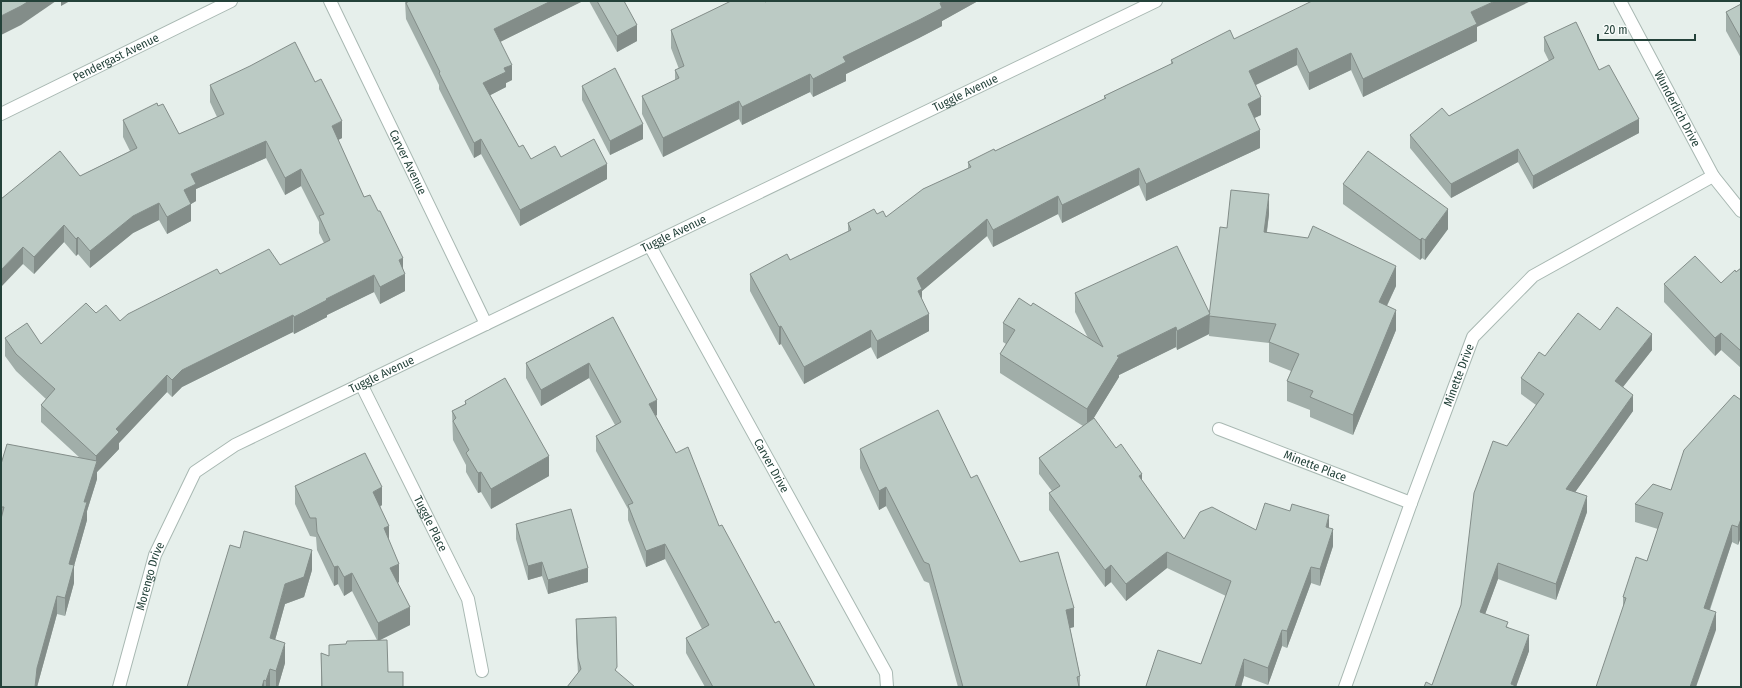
<svg xmlns="http://www.w3.org/2000/svg" width="1742" height="688" viewBox="0 0 1742 688" font-family="'Fira Sans Condensed',sans-serif">
<style>
.lines{fill:none;stroke-linecap:round;stroke-linejoin:round}
.minor-casing{stroke:#a8b8b2;stroke-width:14}
.minor{stroke:#fff;stroke-width:12}
.wall{fill:#a1aea9}
.shaded-wall{fill:#838d89}
.building{fill:#bbcac4;stroke:#838d89}
.labels{text-anchor:middle;dominant-baseline:central;stroke-width:4;stroke-linejoin:round;paint-order:stroke}
.street-label{font-size:12px;fill:#24423a;stroke:#f7fbf9}
</style>
<rect width="100%" height="100%" fill="#e6efeb"/>
<g class="lines">
<g class="minor-casing">
<g id="minor">
<path id="s1" d="M330,1l156,323"/>
<path id="s2" d="M1620,1l93,175 28,35"/>
<path id="s3" d="M1,114l230,-113"/>
<path id="s4" d="M650,246l236,427 1,14"/>
<path id="s5" d="M361,384l107,215 14,72"/>
<path id="s6" d="M1219,429l192,74"/>
<path id="s7" d="M119,687l36,-132 40,-83 40,-27 921,-444"/>
<path id="s8" d="M1345,687l66,-184 62,-166 60,-61 180,-100"/>
</g>
</g>
<use href="#minor" class="minor"/>
</g>
<g class="wall">
<path d="M405,1h178l-83,41 12,38 -6,3v4l-16,8 29,52 12,12 30,-2 46,22 -87,47 -39,-72 -7,4 -35,-69v-4l-33,-66z"/>
<path d="M589,1h35l13,40 -20,11z"/>
<path d="M767,1h211l-36,20v5l-23,12 -73,36v7l-33,16 -3,-5 -68,33 -3,-6 -76,38 -21,-43v-18l33,-16v-10l4,-1 -8,-21v-18z"/>
<path d="M1741,4v54l-15,-27v-19z"/>
<path d="M1477,27v14l-114,56 -12,-27 -42,20 -12,-25 -41,20 5,30 -7,3 6,30 -114,53 -7,-16 -77,38 -4,-9 -65,33 -6,-11 -65,55v8l7,32 -52,28 -6,-12 -67,37 -23,-40 -2,1 -29,-54v-17l40,-14 58,-29v-8l29,-9 9,3 82,-49v-6l27,-11 109,-52v-3l67,-32v-4l63,-21z"/>
<path d="M1544,37l55,33 40,63 -106,56 -15,-27 -67,36 -41,-50v-13l39,-19 100,-55 -5,-10z"/>
<path d="M210,85l132,53 -4,2 26,57 39,72 2,22 -25,13 -6,-12 -47,23v2l-33,17 -1,-2 -111,55 -10,10 -5,-5 -48,51v6l-22,23v7l-10,32v9l-13,46v17l-9,33 -8,-2 -20,73h-36v-223l79,-6 -39,-36v-17l5,-6 -30,-28 -11,-15v-18l36,6 55,-31 24,8 100,-47 60,-9 44,-22 -5,-10v-11l-18,-36 -16,9 -19,-37 -70,31v12l-5,3v17l-24,13 -8,-14 -26,13 -43,35 -12,-14 -2,2 -12,-14 -30,32 -11,-10 -22,-65 79,-23 50,-25 -7,-14v-17l35,-14 21,28 38,-17 -7,-15z"/>
<path d="M582,86l61,53 -33,16 -28,-55z"/>
<path d="M1343,184l105,45 -23,31 -3,-2 -2,2 -77,-56z"/>
<path d="M1269,214l-2,18 129,54 -9,20 9,24 -43,105 -43,-18v-7l-23,-9v-20l4,-10 -22,-9v-19l-60,-7v-2l-32,16 -1,-3 -57,28v2l-26,42 49,62 42,58 72,-9 73,-2 4,18 -13,40 -9,-3 -24,65 -5,-2 -14,39 -24,-9 -3,11h-95v-1l55,-22 25,-68 -59,-28 -41,33 -15,-19 -6,5 -56,-77v-17l3,-2 -13,-17v-16l44,-32 -83,-53v-19l6,-10 -3,-2v-19l28,-17 57,32 -13,-26v-19l135,22 17,-87z"/>
<path d="M1741,268v100l-20,-18 -6,6 -51,-54v-18l57,-1 15,-11z"/>
<path d="M613,317l44,98 -1,1 20,37 99,170 40,64h-110l-19,-34v-15l16,-9 -37,-70 -19,8 -18,-47v-11l-32,-58v-15l19,-11 -26,-47 -48,28 -15,-28v-15z"/>
<path d="M1600,330l52,20 -29,37 10,24 -58,81 12,20 -31,88 -58,-21 -13,35 23,13 21,24 -13,35 -84,-1 29,-80 46,-159 29,-41 -15,-11v-16l24,-22z"/>
<path d="M1741,400v137l-3,8 -6,-3 -22,68 6,20 -93,-21v-12l24,-36 11,-32 -23,-7v-18l36,-14z"/>
<path d="M465,401l84,75 -58,33 -10,-17 -3,1 -12,-21v-7l-13,-25 -1,-29 13,-7z"/>
<path d="M860,449l111,29 49,84 54,65 -4,1 10,48v11h-122l-29,-104 -5,-2 -38,-75 -7,4 -19,-42z"/>
<path d="M295,486l87,19 -2,2 9,34 10,41 -1,1 12,42 -30,15 8,32 15,15h-82v-34l8,3 17,-12 31,-4 -25,-49 -8,5 -6,-12 -4,2 -17,-36 -1,-13 -6,-1 -15,-32z"/>
<path d="M516,524l72,58 -40,12 -6,-18 -14,4 -12,-41z"/>
<path d="M312,570l-8,27 -19,7 -10,36 10,23 -7,24h-91z"/>
<path d="M576,619l41,53 -39,1 -2,-36z"/>
</g>
<g class="shaded-wall">
<path d="M29,1h27l-35,24 -20,10v-19z"/>
<path d="M61,1h9l-9,5z"/>
<path d="M551,1h32l-89,44v-16z"/>
<path d="M944,1h34l-36,20v5l-23,12 -73,36v7l-33,16v-18l30,-22z"/>
<path d="M1495,1h36l-54,26v14l-114,56v-18l108,-67z"/>
<path d="M637,25v16l-20,11v-16z"/>
<path d="M1297,48v17l-48,23v-17z"/>
<path d="M1351,53v17l-42,20v-17z"/>
<path d="M512,65v15l-6,3v4l-23,12v-16l21,-15z"/>
<path d="M810,74v18l-68,33v-18z"/>
<path d="M1261,97v18l-13,6v-17z"/>
<path d="M739,101v18l-76,38v-19z"/>
<path d="M1639,119v14l-106,56v-13z"/>
<path d="M342,121v17l-10,5v-17z"/>
<path d="M643,124v15l-33,16v-14z"/>
<path d="M1260,130v18l-114,53v-17z"/>
<path d="M481,139v15l-7,4v-15z"/>
<path d="M266,141v17l-70,31v12l-5,3v17l-24,13v-17l17,-27 7,-16z"/>
<path d="M1518,149v13l-67,36v-14z"/>
<path d="M607,164v15l-87,47v-16z"/>
<path d="M1139,168v17l-77,38v-18z"/>
<path d="M301,169v17l-16,9v-17z"/>
<path d="M1269,194v20l-5,38v-20z"/>
<path d="M1058,196v18l-65,33v-17z"/>
<path d="M159,203v17l-26,13 -43,35v-17l43,-35z"/>
<path d="M1448,209v20l-23,31v-20z"/>
<path d="M987,219v17l-65,55v15l-4,2 -1,-30z"/>
<path d="M64,225v17l-30,32v-17z"/>
<path d="M78,237v17l-2,2v-17z"/>
<path d="M1422,238v20l-2,2v-20z"/>
<path d="M23,247v17l-22,23v-17z"/>
<path d="M403,258v17l2,-1v17l-25,13v-17l19,-27z"/>
<path d="M1396,266v20l-17,36v-20z"/>
<path d="M374,275v17l-47,23v2l-33,17v-17l32,-18z"/>
<path d="M1396,310v20l-43,105v-20z"/>
<path d="M929,314v17l-52,28v-18z"/>
<path d="M1210,314l-1,20 -32,16v-19z"/>
<path d="M293,315v17l-111,55 -10,10v-17l10,-10z"/>
<path d="M781,326v18l-2,1v-18z"/>
<path d="M1176,327v20l-57,28v2l-32,52v-20l30,-53z"/>
<path d="M871,330v17l-67,37v-17z"/>
<path d="M1721,333v17l-6,6v-18z"/>
<path d="M1652,334v16l-37,47v-16z"/>
<path d="M589,363v15l-48,28v-16z"/>
<path d="M167,375v17l-48,51v6l-22,23v7l-10,32v9l-13,46v17l-9,33v-18l4,-34 15,-62 12,-38v-8l20,-27z"/>
<path d="M1633,395v16l-67,94v-16z"/>
<path d="M657,400v15l-8,4v-15z"/>
<path d="M549,456v20l-58,33v-20z"/>
<path d="M481,472v20l-3,1v-20z"/>
<path d="M1142,474v16l-3,-14z"/>
<path d="M382,487v18l-9,5v-18z"/>
<path d="M886,487v19l-7,4v-19z"/>
<path d="M1587,496v16l-31,88v-16z"/>
<path d="M1329,515v17l-3,-5z"/>
<path d="M1741,519v18l-3,8v-18z"/>
<path d="M1732,525v17l-28,84v-18z"/>
<path d="M389,526v18l-5,-16z"/>
<path d="M1333,529v17l-13,40v-17z"/>
<path d="M665,544v15l-19,8v-16z"/>
<path d="M312,550v20l-8,27 -19,7 -15,54v-20l15,-54z"/>
<path d="M1167,552v16l-41,33v-17z"/>
<path d="M542,562v14l-14,4v-14z"/>
<path d="M1498,563v16l-18,49v-16z"/>
<path d="M399,564v18l-9,5v-19z"/>
<path d="M1111,565v17l-6,5v-17z"/>
<path d="M338,566v18l-4,2v-19z"/>
<path d="M1311,567v16l-24,65v-17z"/>
<path d="M588,568v14l-40,12v-14z"/>
<path d="M352,573v18l-8,5v-19z"/>
<path d="M57,596v18l-20,73h-2l2,-19z"/>
<path d="M410,607v18l-32,16v-18z"/>
<path d="M1074,608v19l-8,2v-19z"/>
<path d="M1716,612v18l-20,57h-6z"/>
<path d="M1282,630v16l-14,39v-17z"/>
<path d="M1529,635v16l-13,36 -5,-3z"/>
<path d="M285,643v20l-7,24h-2v-16z"/>
<path d="M1244,659v17l-3,11h-6z"/>
<path d="M270,669v18h-4v-6z"/>
<path d="M264,680v7h-2z"/>
</g>
<g class="building">
<path d="M1,1h28l-8,5 -20,10z"/>
<path d="M409,1h142l-57,28 18,36 -8,3 2,4 -23,11 36,64 4,-2 8,14 24,-13 6,11 33,-18 13,25 -87,46 -39,-71 -7,4 -35,-70 1,-1 -34,-69z"/>
<path d="M597,1h27l13,24 -20,11z"/>
<path d="M731,1h34v1l2,-1h177l-4,2 2,5 -23,12 -76,37 3,5 -33,17 -3,-5 -68,33 -3,-6 -76,37 -21,-42 37,-18 -4,-8 9,-4 -13,-36z"/>
<path d="M1312,1h183l-24,11 6,12 -114,55 -12,-26 -42,20 -12,-25 -48,23 12,26 -13,7 12,26 -114,54 -7,-16 -77,37 -4,-9 -65,34 -6,-11 -70,59 5,11 -4,2 11,23 -52,27 -6,-11 -67,37 -23,-41 -2,1 -29,-53 37,-20 3,6 61,-30 -3,-7 26,-14 3,5 6,-3 3,6 37,-28 48,-22 -3,-5 26,-13 1,2 111,-53 -2,-2 69,-33 -2,-3 59,-30 4,9z"/>
<path d="M1741,4v35l-15,-27z"/>
<path d="M1576,22l23,48 10,-5 30,54 -106,57 -15,-27 -67,35 -41,-49 32,-27 7,8 105,-58 -10,-21z"/>
<path d="M295,42l20,40 6,-3 21,42 -10,5 32,71 6,-2 8,16h2l23,47 -4,2 6,14 -25,13 -6,-12 -48,24 1,1 -33,17 -1,-2 -111,55 -10,10 -5,-5 -51,54 3,3 -23,24 -55,-51 14,-16 -39,-35 -11,-16 22,-15 14,21 45,-41 10,10 10,-8 14,16 8,-7 89,-45 3,5 49,-25 11,16 50,-25 -11,-24 5,-2 -23,-45 -16,9 -19,-37 -75,33 5,10 -12,6 7,14 -24,13 -8,-14 -26,13 -43,35 -12,-14 -2,2 -12,-14 -30,32 -11,-10 -22,23v-71l59,-48 20,25 57,-28 -14,-28 34,-17 1,3 5,-2 16,30 45,-20 -14,-29 40,-19z"/>
<path d="M615,68l28,56 -33,17 -28,-55z"/>
<path d="M1368,151l80,58 -23,31 -3,-2 -2,2 -77,-56z"/>
<path d="M1231,190l38,4 -5,38 44,6 5,-12 83,40 -17,36 17,8 -43,105 -43,-18 3,-6 -26,-10 12,-27 -30,-12 7,-18 -67,-8 11,-89 7,1z"/>
<path d="M1177,246l33,68 -33,17 -1,-4 -59,29 2,1 -32,52 -87,-55 15,-24 -12,-7 16,-25 12,8 2,-3 70,44 -28,-54z"/>
<path d="M1695,256l26,27 14,-13 1,2 5,-4v83l-20,-18 -6,5 -51,-54z"/>
<path d="M1617,307l35,27 -37,47 18,14 -67,94 21,7 -31,88 -58,-21 -18,49 28,10 -2,5 23,8 -18,49 7,3h-94l2,-5 6,3 29,-80 13,-112 19,-52 14,5 37,-52 -23,-16 18,-26 6,4 33,-43 22,17z"/>
<path d="M613,317l44,83 -8,4 27,49 12,-6 31,79 3,-1 53,98 4,-2 36,66h-102l-27,-49 23,-13 -44,-81 -19,7 -18,-46 5,-2 -37,-67 25,-14 -32,-59 -48,27 -15,-27z"/>
<path d="M505,378l44,78 -58,33 -10,-17 -3,1 -12,-20 3,-3 -16,-29 3,-3 -4,-7 14,-7 -1,-3z"/>
<path d="M1734,395l7,5v119l-3,8 -6,-2 -28,83 12,4 -26,75h-94l30,-89 -3,-1 13,-40 11,4 16,-48 -28,-9 18,-20 18,6 13,-40z"/>
<path d="M938,410l33,68 6,-3 43,87 38,-10 16,56 -8,2 14,66 -3,1 2,10h-116l-34,-123 -5,-2 -38,-75 -7,4 -19,-42z"/>
<path d="M1094,418l22,30 5,-4 21,30 -3,2 45,63 16,-27 12,-5 44,23 9,-27 25,8 2,-7 37,11 -3,12 7,2 -13,40 -9,-2 -24,64 -5,-1 -14,38 -24,-9 -9,28h-86l-3,-1 12,-36 43,14 30,-83 -64,-29 -41,32 -15,-19 -6,5 -56,-77 11,-7 -21,-28z"/>
<path d="M7,444l90,17 -13,41h3l-18,62 5,1 -9,33 -8,-2 -20,72 -2,19h-34v-168l3,-12h-3v-43z"/>
<path d="M365,453l17,34 -9,5 16,34 -5,2 15,36 -9,4 20,39 -32,16 -26,-50 -8,4 -6,-11 -4,1 -17,-35 -1,-14h-6l-15,-32z"/>
<path d="M571,509l17,59 -40,12 -6,-18 -14,4 -12,-42z"/>
<path d="M244,531l68,19 -8,27 -19,7 -15,54 15,5 -9,28 -6,-2 -4,12 -2,-1 -2,7h-75l43,-142 10,3z"/>
<path d="M616,617l1,50 -2,3 20,17h-68l14,-18 -3,-11 -2,-39z"/>
<path d="M387,640l1,32h15v15h-81l-1,-34 8,3v-11l17,-1 1,-3z"/>
</g>
<g class="labels">
<g class="street-label">
<text stroke="none"><textPath href="#s3" startOffset="128">Pendergast Avenue</textPath></text>
<text stroke="none"><textPath href="#s7" startOffset="1088">Tuggle Avenue</textPath></text>
<text stroke="none"><textPath href="#s2" startOffset="122">Wunderlich Drive</textPath></text>
<text stroke="none"><textPath href="#s1" startOffset="179">Carver Avenue</textPath></text>
<text stroke="none"><textPath href="#s7" startOffset="764">Tuggle Avenue</textPath></text>
<text stroke="none"><textPath href="#s7" startOffset="440">Tuggle Avenue</textPath></text>
<text stroke="none"><textPath href="#s8" startOffset="332">Minette Drive</textPath></text>
<text stroke="none"><textPath href="#s4" startOffset="251">Carver Drive</textPath></text>
<text stroke="none"><textPath href="#s6" startOffset="103">Minette Place</textPath></text>
<text stroke="none"><textPath href="#s5" startOffset="156">Tuggle Place</textPath></text>
<text stroke="none"><textPath href="#s7" startOffset="115">Morengo Drive</textPath></text>
</g>
</g>
<rect width="1742" height="688" fill="none" stroke="#24423a" stroke-width="4"/>
<path d="M1598 34v6h97v-6" fill="none" stroke="#24423a" stroke-width="2"/>
<text x="1604" y="34" font-size="12" fill="#24423a" stroke="#f7fbf9" stroke-width="3" paint-order="stroke">20 m</text>
</svg>
